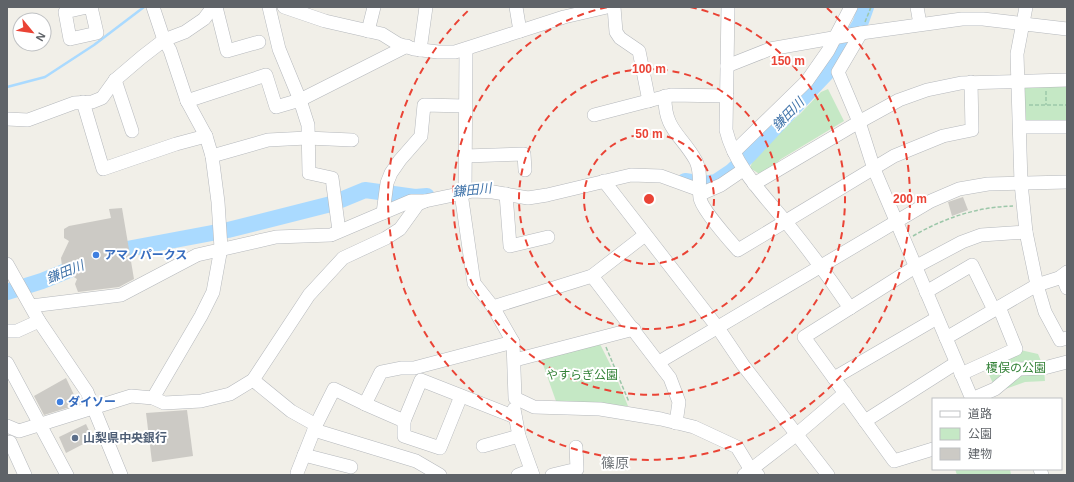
<svg xmlns="http://www.w3.org/2000/svg" width="1074" height="482" viewBox="0 0 1074 482" font-family="Arial,'Noto Sans JP',sans-serif">
<style>
.green{fill:#c5e8c5}
.lines{fill:none;stroke-linecap:round;stroke-linejoin:round}
.stream{stroke:#aadaff;stroke-width:2.5}
.river{stroke:#aadaff;stroke-width:16}
.building{fill:#cccac5}
.minor-casing{stroke:#b5b8bc;stroke-width:14}
.path{stroke:#9cc7a9;stroke-width:1.5;stroke-dasharray:4 2;stroke-linecap:butt}
.minor{stroke:#fff;stroke-width:13}
.ring{fill:none;stroke:#ea4335;stroke-width:2;stroke-dasharray:7 5}
.shop-dot{fill:#3f7fe0;stroke:#fff;stroke-width:1.5}
.service-dot{fill:#5c6f8a;stroke:#fff;stroke-width:1.5}
.labels{text-anchor:middle;dominant-baseline:central;stroke-width:4;stroke-linejoin:round;paint-order:stroke}
.shop-label{font-size:12px;font-weight:bold;fill:#366cbe;stroke:#fff;text-anchor:start}
.park-label{font-size:12px;fill:#348238;stroke:#fff}
.service-label{font-size:12px;font-weight:bold;fill:#4e5e75;stroke:#fff;text-anchor:start}
.water-label{font-size:13px;font-style:italic;fill:#4174aa;stroke:#fff}
.quarter-label{font-size:14px;fill:#70757a;stroke:#fff}
.centre{fill:#ea4335;stroke:#fff;stroke-width:2}
.ring-label{font-size:12px;text-anchor:middle;font-weight:bold;fill:#ea4335;stroke:#fff;stroke-width:4;stroke-linejoin:round;paint-order:stroke}
</style>
<rect width="100%" height="100%" fill="#f1efe8"/>
<g class="green">
<path d="M1067,81v45h-46l-1,-44z"/>
<path d="M828,89l16,32 -63,38 -20,16 -11,-7 4,-11 20,-20 27,-24 20,-21z"/>
<path d="M598,340l16,32 14,34 -71,-2 -17,-48z"/>
<path d="M1016,349l22,5 6,14 1,13 -20,1 -28,10 -12,-26z"/>
<path d="M955,469h55l1,6h-54z"/>
</g>
<g class="lines">
<path class="stream" d="M7,87l38,-10 49,-32 50,-38"/>
<g class="river">
<path d="M685,181l19,3 12,-2 15,-10 17,-16 89,-94 23,-38 6,-17"/>
<path d="M108,255l8,-4 112,-21 103,-26 34,-14 50,7 12,-1"/>
<path d="M7,292l35,-11 44,-18"/>
</g>
</g>
<g class="building">
<path d="M963,197l5,13 -16,6 -4,-14z"/>
<path d="M122,208l12,71 -15,8 -41,5 -3,-8 2,-5 -8,-5 -7,-8 -1,-8 8,-17 -5,-3v-9l5,-3 42,-8 -2,-9z"/>
<path d="M66,378l10,21 5,-1 2,5 -39,12 -10,-19z"/>
<path d="M187,410l6,46 -41,6 -6,-49z"/>
<path d="M86,424l7,15 -27,14 -7,-16z"/>
</g>
<g class="lines">
<g class="minor-casing">
<g id="minor">
<path d="M87,7l-22,5 5,27 27,-6 -6,-26"/>
<path d="M216,7l11,44 32,-9"/>
<path d="M269,7l10,42 21,51 107,-54"/>
<path d="M284,7l41,14 57,13 16,10 16,5 24,3h17l109,-35 43,-10"/>
<path d="M516,7l4,24"/>
<path d="M614,7l2,25 4,6 19,13 10,50"/>
<path d="M728,7l-2,123c9,38 40,67 64,97 21,26 41,53 60,81"/>
<path d="M917,7l3,17"/>
<path d="M1026,7l-9,47 4,129 5,49 11,53 8,27 15,28 7,-2"/>
<path d="M368,31l6,-24"/>
<path d="M861,33l-23,39 21,50 15,47 98,230"/>
<path d="M420,50l6,-43"/>
<path d="M727,66l43,-17 91,-16 101,-14h21l84,10"/>
<path d="M115,80l17,51"/>
<path d="M665,96c-1,34 17,39 31,65 6,13 2,24 4,37 1,10 30,43 38,52l156,-94 49,-20 29,-6 -1,-48"/>
<path d="M187,101l79,-26 10,32 24,-7 8,25 1,48 23,5 7,53"/>
<path d="M83,102l20,67 73,-25 30,-8"/>
<path d="M594,115l77,-20 56,1"/>
<path d="M7,119l21,1 46,-17 18,-1 10,-4 13,-18 27,-23 22,-17 21,-8 19,-13 9,-12"/>
<path d="M1020,127h47"/>
<path d="M734,152l73,-71 21,-30 23,-44"/>
<path d="M212,156l56,-16 39,-2 45,2"/>
<path d="M465,156l59,-2 1,16"/>
<path d="M604,181l114,147 25,37 85,110"/>
<path d="M754,184l105,-62 40,-22 28,-10 34,-7 106,-3"/>
<path d="M461,193l13,90 19,24 20,35 2,56 19,9 66,2 61,10 33,8 43,20 14,23 7,5"/>
<path d="M465,193l1,-144"/>
<path d="M506,194l4,52 38,-9"/>
<path d="M383,213l4,-30 4,-10 9,-13 21,-24 3,-31 41,1"/>
<path d="M7,264l32,57 48,71 34,83"/>
<path d="M592,276l78,102 9,24 -3,21"/>
<path d="M1059,278h4l4,10"/>
<path d="M926,292l46,-27 22,45"/>
<path d="M31,306l90,-11 76,-40 79,-18 55,-2 80,-34h14"/>
<path d="M493,307l99,-31 53,-41"/>
<path d="M7,331h10l22,-10"/>
<path d="M946,338l91,-53 22,-7 8,-6"/>
<path d="M515,360l119,-31"/>
<path d="M659,362l272,-161 28,-12 29,-5 79,-2"/>
<path d="M7,363l60,112"/>
<path d="M961,374l55,-25 -17,-42"/>
<path d="M834,378l103,-60"/>
<path d="M253,380l38,31 25,14 18,-36 31,15 16,-32 20,-4h13l99,-26"/>
<path d="M153,398l48,-82 12,-24 8,-44 -3,-46 -6,-46 -6,-20 -19,-35 -17,-51 -6,-10 -11,-33"/>
<path d="M972,399l23,-10 24,-20 25,-1 23,-6"/>
<path d="M365,404l39,17 17,-41 94,37"/>
<path d="M514,409l5,27 14,39"/>
<path d="M404,421v15l36,12 21,-52"/>
<path d="M865,421l91,-58"/>
<path d="M7,426l12,5 112,-35 22,2 11,5 37,-2 29,-7 23,-14 56,-85 34,-37 43,-20 14,-9 18,-25 7,-3 48,-10 20,1 35,6 19,-3 84,-20 30,1 44,16 16,-7 22,-15"/>
<path d="M314,430l102,31 24,14"/>
<path d="M10,442l15,33"/>
<path d="M483,446l36,-10"/>
<path d="M933,449l-39,12 -90,-124 111,-70 47,-25 19,-7 45,-3"/>
<path d="M304,455l47,12"/>
<path d="M1040,469l2,6"/>
<path d="M297,473l19,-48"/>
<path d="M518,475l13,-5"/>
<path d="M552,475l25,-6 -1,-22"/>
<path d="M744,475l53,-41 48,-41"/>
</g>
</g>
<g class="path">
<path d="M865,22l6,-15"/>
<path d="M1046,91v14"/>
<path d="M1029,105h38"/>
<path d="M913,236c31,-18 64,-29 100,-30"/>
<path d="M606,347l23,55"/>
</g>
<use href="#minor" class="minor"/>
</g>
<g class="ring">
<circle cx="649" cy="199" r="65"/>
<circle cx="649" cy="199" r="130"/>
<path d="M690 7A196 196 0 1 1 608 7"/>
<path d="M827 8A261 261 0 1 1 471 8"/>
</g>
<g class="shop-dot">
<circle cx="96" cy="255" r="4"/>
<circle cx="60" cy="402" r="4"/>
</g>
<circle class="service-dot" cx="75" cy="438" r="4"/>
<g class="labels">
<g class="shop-label">
<text x="104" y="255">アマノパークス</text>
<text x="68" y="402">ダイソー</text>
</g>
<g class="park-label">
<text x="1016" y="368">榎俣の公園</text>
<text x="582" y="375">やすらぎ公園</text>
</g>
<g class="service-label">
<text x="83" y="438">山梨県中央銀行</text>
</g>
<g class="water-label">
<text transform="translate(788 114) rotate(-46)">鎌田川</text>
<text transform="translate(472 190) rotate(-6)">鎌田川</text>
<text transform="translate(65 272) rotate(-22)">鎌田川</text>
</g>
<g class="quarter-label">
<text x="615" y="463">篠原</text>
</g>
</g>
<circle cx="649" cy="199" r="6" class="centre"/>
<g class="ring-label">
<text x="788" y="65">150 m</text>
<text x="649" y="73">100 m</text>
<text x="649" y="138">50 m</text>
<text x="910" y="203">200 m</text>
</g>
<rect width="1074" height="482" fill="none" stroke="#5f6368" stroke-width="16"/>
<rect x="932" y="398" width="130" height="72" fill="#ffffff" stroke="#bfc1c3"/>
<rect x="940" y="411" width="20" height="6" fill="#ffffff" stroke="#bfc1c3"/>
<text x="968" y="418" font-size="12" fill="#5f6368">道路</text>
<rect x="940" y="428" width="20" height="12" fill="#c5e8c5" stroke="#bfc1c3"/>
<text x="968" y="438" font-size="12" fill="#5f6368">公園</text>
<rect x="940" y="448" width="20" height="12" fill="#cccac5" stroke="#bfc1c3"/>
<text x="968" y="458" font-size="12" fill="#5f6368">建物</text>
<g transform="translate(32 32) rotate(119)"><circle r="19" fill="#ffffff" stroke="#bfc1c3"/>
<path d="M0-3L7 15L0 10L-7 15Z" fill="#ea4335"/>
<text y="-6" font-size="11" font-weight="bold" text-anchor="middle" fill="#5f6368">N</text>
</g>
</svg>
